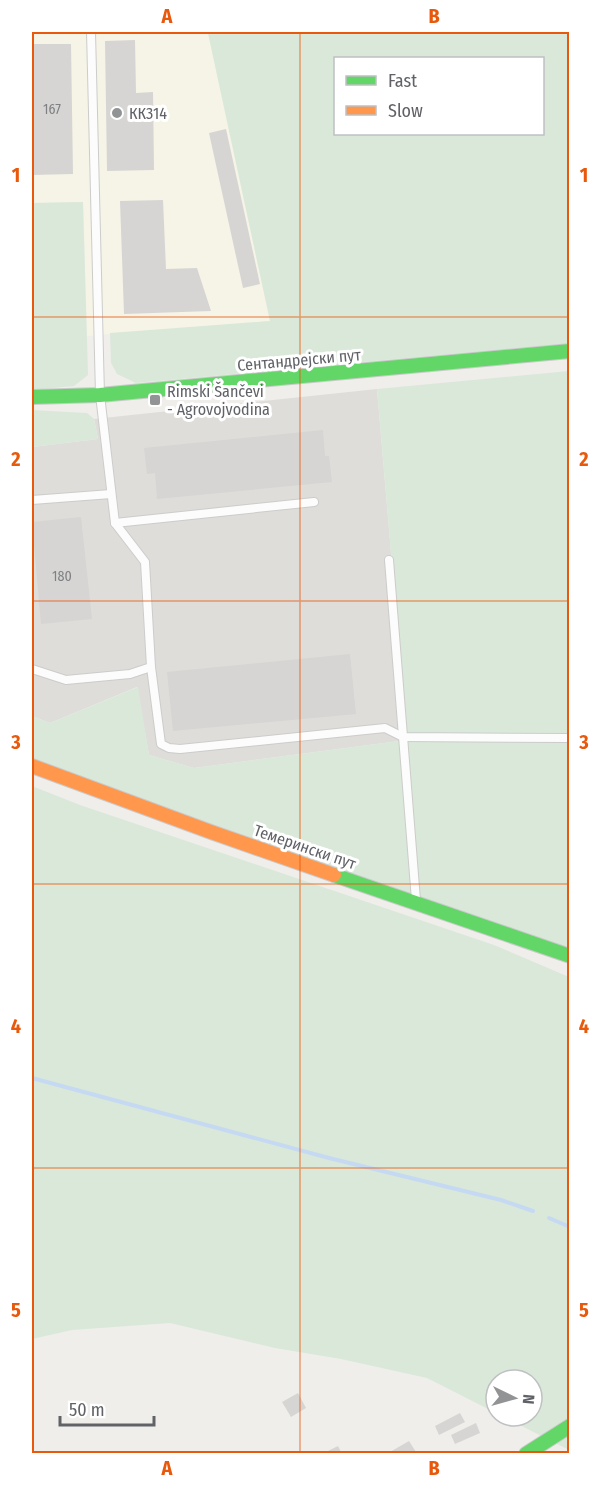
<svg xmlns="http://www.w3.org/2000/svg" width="601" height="1485" viewBox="0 0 601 1485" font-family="'Fira Sans Condensed',sans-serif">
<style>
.commercial{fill:#f6f4e6}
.industrial{fill:#deddda}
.green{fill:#dae8d9;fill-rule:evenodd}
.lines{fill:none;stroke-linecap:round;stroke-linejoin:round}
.stream{stroke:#c5daf2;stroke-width:4}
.building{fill:#d6d5d3}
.lane-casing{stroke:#cccccb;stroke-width:10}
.fast-casing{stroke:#cacacb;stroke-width:16}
.slow-casing{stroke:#cacacb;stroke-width:16}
.lane{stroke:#fdfcfc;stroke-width:8}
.fast{stroke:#63d668;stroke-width:14}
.slow{stroke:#ff974d;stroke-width:14}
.grid{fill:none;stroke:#e8590c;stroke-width:1.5;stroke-opacity:0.55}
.poi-dot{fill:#929395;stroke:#fff;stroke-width:2}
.labels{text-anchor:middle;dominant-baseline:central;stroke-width:6;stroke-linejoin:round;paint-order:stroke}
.number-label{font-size:14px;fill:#7f8083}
.poi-label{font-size:16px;fill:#606267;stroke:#fff;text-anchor:start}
.street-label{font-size:16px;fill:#606267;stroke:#fff}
.neatline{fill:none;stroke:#e8590c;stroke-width:2}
.grid-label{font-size:20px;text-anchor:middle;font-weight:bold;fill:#e8590c}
</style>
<rect width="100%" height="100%" fill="#efeeea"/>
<path class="commercial" d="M32,32h410l-234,1 62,288 -183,15 -4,-134 -51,1z"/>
<path class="industrial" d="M377,389l30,351 -213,28 -45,-13 -12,-68 -87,36 -18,-7v-269l66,-8 -4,-20z"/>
<g class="green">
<path d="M569,32v311l-433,40 -19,-9 -6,-11 -1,-30 160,-12 -62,-288zM336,58h206v76h-206z"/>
<path d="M83,202l5,173 -14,11 -42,4v-187z"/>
<path d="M569,371v587l-537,-190v-52l18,7 88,-36 11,68 45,13 213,-28 -30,-351z"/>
<path d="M32,410l55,3 7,6 4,20 -66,8z"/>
<path d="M32,786l48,19 414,140 75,32v473l-67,-34h30v-36h-36v33l-69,-35 -86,-19 -66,-11 -105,-25 -98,7 -40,9z"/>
</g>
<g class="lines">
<g class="stream">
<path d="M32,1078l297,80 172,42 32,11"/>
<path d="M549,1218l21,9"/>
</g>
</g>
<g class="building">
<path d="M135,40l1,53 17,-1 1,78 -47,1 -2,-130z"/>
<path d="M32,44h39l2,130 -41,1z"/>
<path d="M226,129l34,155 -17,4 -34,-155z"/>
<path d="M163,200l3,69 31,-1 14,43 -87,3 -4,-113z"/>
<path d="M323,430l2,26h4l3,26 -175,17 -2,-26 -8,1 -3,-26z"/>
<path d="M81,517l11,102 -51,5 -9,-102z"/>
<path d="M350,654l6,60 -183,17 -6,-59z"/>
<path d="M298,1393l8,15 -15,9 -9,-15z"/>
<path d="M460,1413l5,9 -26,13 -4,-9z"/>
<path d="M476,1423l4,10 -25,11 -4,-9z"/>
<path d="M409,1441l7,11 -25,2 -1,-2z"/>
<path d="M338,1446l4,8h-20z"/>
</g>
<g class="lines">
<g class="lane-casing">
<g id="lane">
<path d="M32,500l79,-6"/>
<path d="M115,523l199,-21"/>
<path d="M389,560l27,340"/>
<path d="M151,667l10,77 8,4 11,1 205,-21 18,9 167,1"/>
<path d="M32,669l34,11 64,-6 21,-7 -6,-105 -30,-39 -15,-128 -9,-363"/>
</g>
</g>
<g class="fast-casing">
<g id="fast">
<path d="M32,397l68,-2 470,-44"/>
<path d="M334,875l236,81"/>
<path d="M526,1454l44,-28"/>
</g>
</g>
<g class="slow-casing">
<path id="slow" d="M32,766l179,66 123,43"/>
</g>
<use href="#lane" class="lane"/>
<use href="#fast" class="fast"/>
<use href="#slow" class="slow"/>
</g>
<path class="grid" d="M300,32v1422M32,317h538M32,601h538M32,884h538M32,1168h538"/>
<g class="poi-dot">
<circle cx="117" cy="113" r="6"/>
<rect x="149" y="394" width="12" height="12" rx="3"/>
</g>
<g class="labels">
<g class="number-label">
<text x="52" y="109">167</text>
<text x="62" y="576">180</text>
</g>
<g class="poi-label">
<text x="129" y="113">КК314</text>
<text x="167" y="391">Rimski Šančevi<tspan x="167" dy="18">- Agrovojvodina</tspan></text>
</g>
<g class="street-label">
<text transform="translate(299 360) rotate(-5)">Сентандрејски пут</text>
<text transform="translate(305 847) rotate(19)">Темерински пут</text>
</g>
</g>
<rect width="601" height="1485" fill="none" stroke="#ffffff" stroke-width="66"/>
<rect x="334" y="57" width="210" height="78" fill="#ffffff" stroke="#bfc0c2" stroke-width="1.5"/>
<rect x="346" y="76" width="30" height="9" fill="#63d668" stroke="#bfc0c2" stroke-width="1.5"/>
<text x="388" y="87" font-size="18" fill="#606267">Fast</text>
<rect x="346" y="106" width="30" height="9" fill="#ff974d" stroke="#bfc0c2" stroke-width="1.5"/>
<text x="388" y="117" font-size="18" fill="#606267">Slow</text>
<g transform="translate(514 1398) rotate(95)"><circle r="28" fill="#ffffff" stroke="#bfc0c2" stroke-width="1.5"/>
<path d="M0-4.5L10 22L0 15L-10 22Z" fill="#929395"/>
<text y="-9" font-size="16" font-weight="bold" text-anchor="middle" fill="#606267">N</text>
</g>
<path d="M60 1416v9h94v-9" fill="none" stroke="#606267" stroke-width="3"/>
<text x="69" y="1416" font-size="18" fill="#606267" stroke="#ffffff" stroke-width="4.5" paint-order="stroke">50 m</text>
<rect x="33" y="33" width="535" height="1419" class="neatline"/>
<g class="grid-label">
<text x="167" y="23">A</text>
<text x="434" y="23">B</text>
<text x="16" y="182">1</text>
<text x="584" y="182">1</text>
<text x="16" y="466">2</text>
<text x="584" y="466">2</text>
<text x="16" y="749">3</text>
<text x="584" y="749">3</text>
<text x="16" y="1033">4</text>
<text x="584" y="1033">4</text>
<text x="16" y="1317">5</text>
<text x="584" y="1317">5</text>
<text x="167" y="1475">A</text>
<text x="434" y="1475">B</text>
</g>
</svg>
